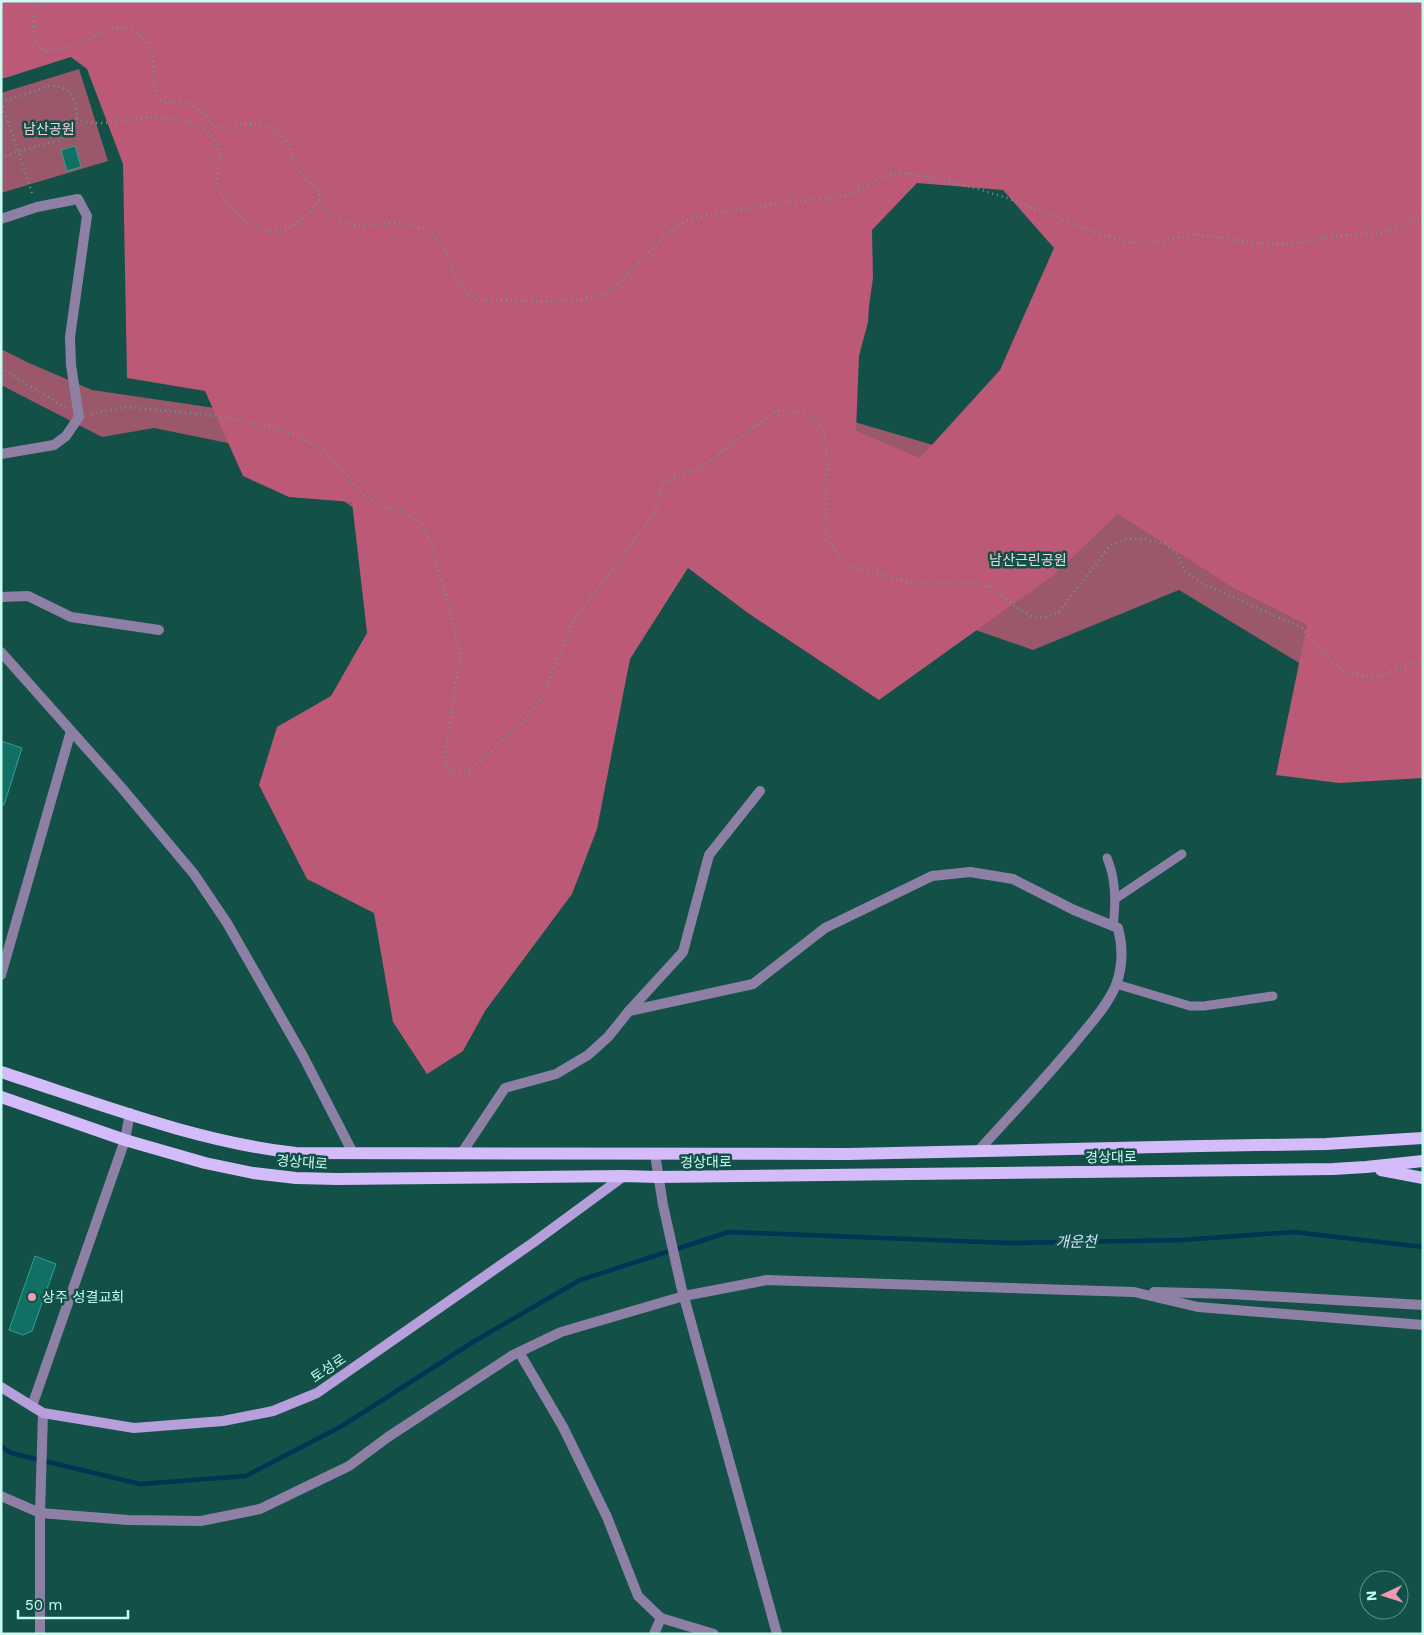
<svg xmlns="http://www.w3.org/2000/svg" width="1424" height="1635" viewBox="0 0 1424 1635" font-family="'Work Sans','Noto Sans KR',sans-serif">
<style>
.green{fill:#9a586a}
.forest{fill:#bb5977;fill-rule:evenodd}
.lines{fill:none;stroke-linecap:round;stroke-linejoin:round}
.stream{stroke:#003454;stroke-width:4.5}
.building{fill:#116f64;stroke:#2ea294}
.path{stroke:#649c93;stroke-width:2.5;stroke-dasharray:1 4;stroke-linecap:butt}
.lane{stroke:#8e80a5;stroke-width:9}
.street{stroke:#8e80a5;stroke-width:10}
.secondary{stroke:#b79fdb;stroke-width:10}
.primary{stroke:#d4bbf9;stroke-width:12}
.poi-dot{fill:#f19ab1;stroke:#125048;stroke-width:2}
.labels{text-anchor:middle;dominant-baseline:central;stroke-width:5;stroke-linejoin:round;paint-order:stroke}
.park-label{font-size:14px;fill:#f1d5db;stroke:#125048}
.street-label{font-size:14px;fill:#cafbf2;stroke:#125048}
.poi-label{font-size:14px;fill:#cafbf2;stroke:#125048;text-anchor:start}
.water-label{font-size:15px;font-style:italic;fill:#cde1f2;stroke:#125048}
</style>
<rect width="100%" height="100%" fill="#125048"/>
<g class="green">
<path d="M79,69l29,92 -107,32v-100z"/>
<path d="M1,349l28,14 63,27 192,28 478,-23 349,102 258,162 -17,36 -173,-105 -146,60 -217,-75 -395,-23 -154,-101 -113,-23 -52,9 -101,-52z"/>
</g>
<path class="forest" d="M1,1h1422v777l-84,5 -63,-8 31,-150 -75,-38 -114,-73 -67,63 -172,123 -131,-87 -60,-45 -58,91 -33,170 -25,65 -87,117 -22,40 -36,23 -34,-52 -19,-109 -67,-34 -48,-94 18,-58 54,-31 36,-63 -15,-131 -63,-5 -46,-21 -38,-85 -78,-13 -4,-214 -36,-95 -16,-12 -66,21h-4zM917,183l86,7 51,58 -54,122 -80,88 -64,-27 3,-75 9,-34 1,-16 4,-28 -1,-48z"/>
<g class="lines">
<path class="stream" d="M1,1446l10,7 129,31 106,-8 96,-50 131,-84 107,-62 149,-48 280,11 174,-3 111,-8 129,15"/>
</g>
<g class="building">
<path d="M75,146l6,21 -14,4 -6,-21z"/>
<path d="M1,741l21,7 -18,57h-3z"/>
<path d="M35,1256l21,8 -24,67 -9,4 -14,-5z"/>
</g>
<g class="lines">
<g class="path">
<path d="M35,1c-1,16 -6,40 9,50 10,-1 21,-3 30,-6 23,-8 50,-32 69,-6 5,6 9,12 10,20 2,16 -2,32 10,43 22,-1 28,-1 44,16 3,4 6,8 11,9 10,4 19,-2 29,-3 9,-1 18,2 26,6 18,9 18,28 28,43 4,7 14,12 18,19 1,3 0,5 1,8 3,7 10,16 17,20 30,15 63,-10 95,15 22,17 18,54 47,65 37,-1 103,8 134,-11l57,-58 21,-13 105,-17 43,-4 11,-3 34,-17 13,-4 18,1 60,14 35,11 94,37 28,7h22l41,-9 60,9 38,1 41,-8 45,-3 19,-5 25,-14"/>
<path d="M1,102l49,-16c10,0 21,3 24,14 5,13 4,31 -10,38 -7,4 -18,5 -26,8 -12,3 -24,7 -37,11"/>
<path d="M1,102l32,94"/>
<path d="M77,118c19,12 53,-1 75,-1 14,1 31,3 44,8 11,4 17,11 22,21 6,13 -5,27 0,41 3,9 11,18 17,25 29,31 62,21 85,-12"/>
<path d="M1,368l65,40"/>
<path d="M91,414l35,-7 75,7 39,6 37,9 26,9 22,13 38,44 16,9 23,8 19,11 9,18 22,76 8,39 -15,101 1,8 6,7 10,1 11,-5 46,-42 21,-25 35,-83 37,-47 42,-58 10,-31 41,-17 71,-54c16,-2 40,3 47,20 5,16 4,34 3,50 0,19 0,38 0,58l24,28 68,17 55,-1 21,5 22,19 15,9 14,2 13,-5 52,-67 16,-7h19l20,5 13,11 7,16 16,12 101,45 25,29 15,14 31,7 43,-16h7"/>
</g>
<g class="lane">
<path d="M1107,858c9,21 9,46 6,68"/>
<path d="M1115,899l67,-45"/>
<path d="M1116,984l74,22h14l69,-10"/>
</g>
<g class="street">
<path d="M1,219l36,-12 41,-8 9,17 -17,121 1,28 8,52 -13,19 -12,9 -53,9"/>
<path d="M1,597l27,-1 43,21 88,13"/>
<path d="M1,652l120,135 73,87 33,49 76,133 50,97"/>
<path d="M1,975l70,-244"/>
<path d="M629,1011l54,-59 26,-97 51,-64"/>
<path d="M461,1154l44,-66 51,-14 32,-19 20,-18 21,-26 124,-27 72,-56 107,-52 38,-4 43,7 61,31 44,18c5,19 5,38 -2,57 -10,23 -27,40 -42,59 -31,37 -63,71 -95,106"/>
<path d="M655,1154l8,51 18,81 96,348"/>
<path d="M1154,1292l76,2 193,11"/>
<path d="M519,1352l44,75 44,90 31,79 23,22"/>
<path d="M32,1406l93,-266 5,-27"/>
<path d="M1,1496l39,17 88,7 73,1 59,-12 89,-43 39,-29 125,-82 48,-23 123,-36 83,-16 367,12 64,15 225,18"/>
<path d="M40,1634v-121l3,-100"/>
<path d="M654,1634l7,-16 53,16"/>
</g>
<path class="secondary" d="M1,1387l42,26 91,15 89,-7 50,-10 44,-18 217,-151 90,-66"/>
<g class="primary">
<path d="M1,1072c96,31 196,70 295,81l552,1 353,-8 125,-2 97,-6"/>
<path d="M1,1097l124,43 80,23 48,10 43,5 41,1 287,-3 33,1 676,-8 33,-2 57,-6"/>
<path d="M1381,1170l42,8"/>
</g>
</g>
<circle class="poi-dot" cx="32" cy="1297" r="5"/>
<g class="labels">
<g class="park-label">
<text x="49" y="129">남산공원</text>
<text x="1028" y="560">남산근린공원</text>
</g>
<g class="street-label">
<text transform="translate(1111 1157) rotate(-1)">경상대로</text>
<text transform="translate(302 1162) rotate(4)">경상대로</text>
<text transform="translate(706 1162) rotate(-1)">경상대로</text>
<text transform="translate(328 1368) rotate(-34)">토성로</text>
</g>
<g class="poi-label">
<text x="42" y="1297">상주 성결교회</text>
</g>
<g class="water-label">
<text transform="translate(1076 1242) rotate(-1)">개운천</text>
</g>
</g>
<rect width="1424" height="1635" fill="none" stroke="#cafbf2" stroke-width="5"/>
<g transform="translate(1384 1595) rotate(266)"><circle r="24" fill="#125048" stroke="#5c948c"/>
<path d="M0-4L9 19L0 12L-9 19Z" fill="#f19ab1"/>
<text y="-8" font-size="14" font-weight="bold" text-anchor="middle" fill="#cafbf2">N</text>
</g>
<path d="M18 1610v8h110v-8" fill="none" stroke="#cafbf2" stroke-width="2.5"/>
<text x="25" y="1610" font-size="15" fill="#cafbf2" stroke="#125048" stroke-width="4" paint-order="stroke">50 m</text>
</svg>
